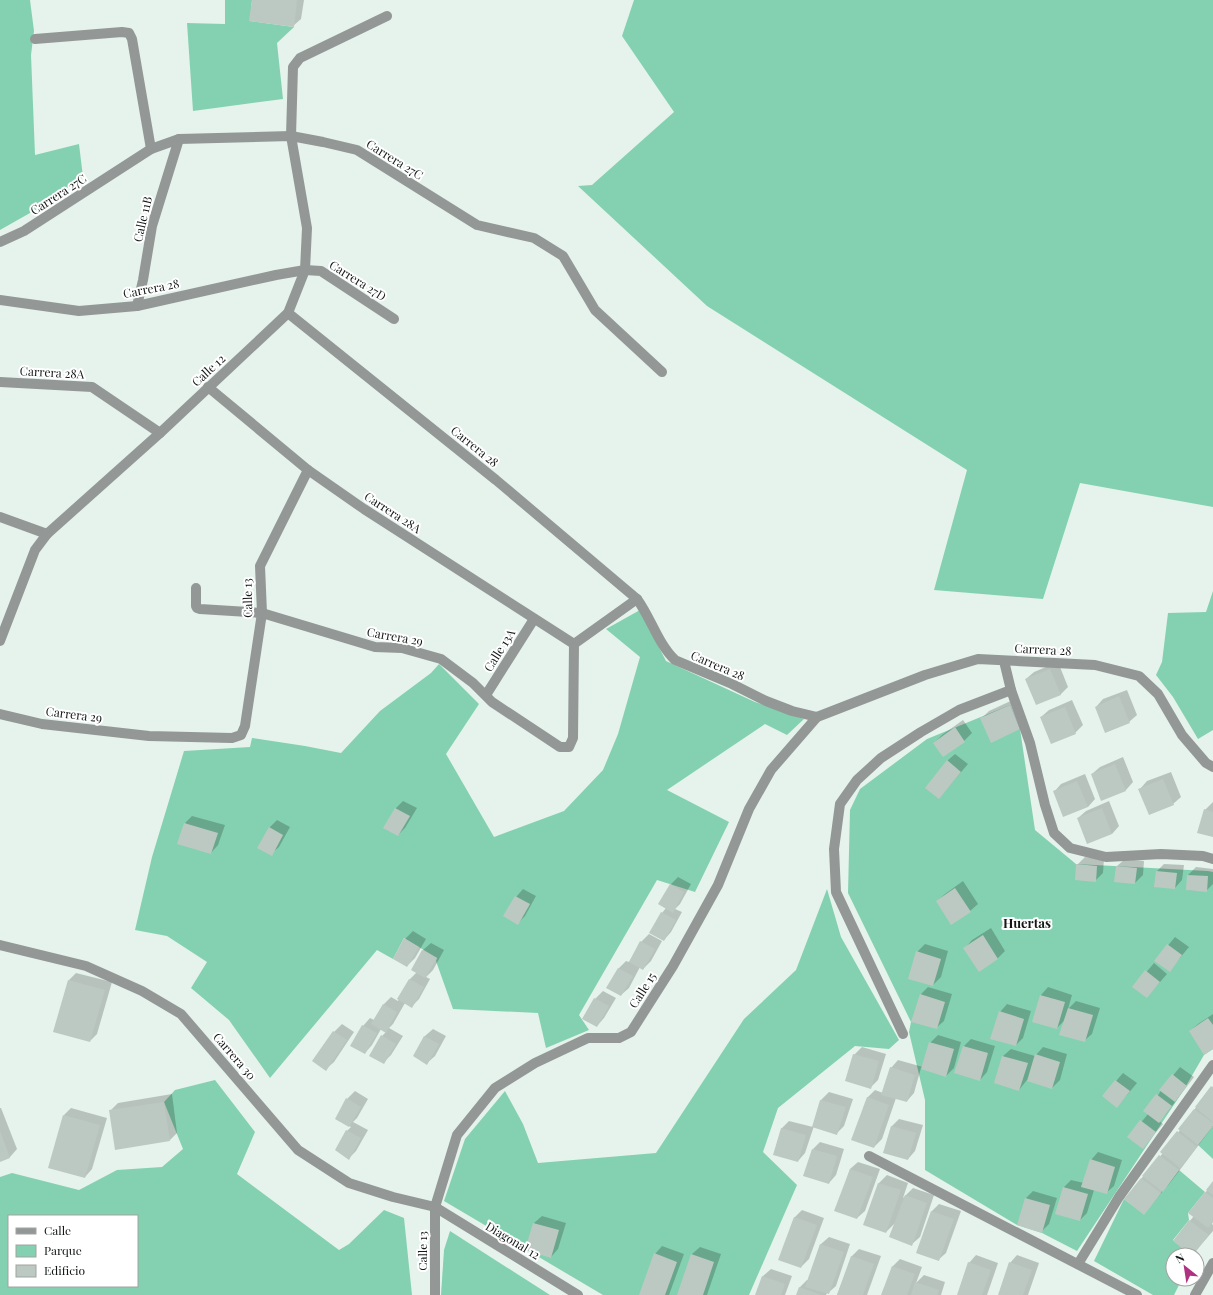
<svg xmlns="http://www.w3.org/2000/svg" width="1213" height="1295" viewBox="0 0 1213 1295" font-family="'Playfair Display',serif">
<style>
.green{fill:#84d1b1;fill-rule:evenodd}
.shadow{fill:#0003}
.building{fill:#bcc9c3}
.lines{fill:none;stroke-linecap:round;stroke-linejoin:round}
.minor{stroke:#939896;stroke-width:10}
.labels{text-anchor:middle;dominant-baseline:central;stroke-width:4;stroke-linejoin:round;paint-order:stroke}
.street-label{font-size:12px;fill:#131816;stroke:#fff}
.neighbourhood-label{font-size:13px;font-weight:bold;fill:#131816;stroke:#fff}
</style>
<rect width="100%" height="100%" fill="#e5f3ec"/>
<g class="green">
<path d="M0,0h30l4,31 -3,24 4,100 44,-11 4,33 -46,32 -37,21z"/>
<path d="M225,0h27l-2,21 44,6 -17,16 6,56 -90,12 -6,-88 38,1z"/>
<path d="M634,0h579v507l-133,-24 -37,116 -109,-9 33,-120 -260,-164 -129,-120 14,-1 82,-73 -52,-76z"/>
<path d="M1213,591v139l-15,9 -25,-42 -17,-22 6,-13 6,-49 38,-1z"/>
<path d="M640,610l26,51 89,41 49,17 -17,16 -22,-11 -98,66 62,32 -34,70 -38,-12 -78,135 10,15 -43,18 -8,-35 -85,-4 -17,-48 1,-3 -33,-20 -11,21 -16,-9 -107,128 -41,-58 -38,-32 16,-26 -40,-26 -32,-6 17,-73 32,-106 66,-4 2,-9 53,8 36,7 39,-42 51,-38 8,-9 40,40 -33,50 48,83 70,-26 39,-41 15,-36 22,-77 -34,-28z"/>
<path d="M1010,705l10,24 15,101 41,34 132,7 5,1v177l-9,6 -21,36 -106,160 -35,-18 -25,-8 -92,-55v-70l-16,-68 2,-10 -63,-129 2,-83 10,-21 67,-50z"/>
<path d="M827,889l14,48 58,103 -10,9 -34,-3 -77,62 -15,44 34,33 -48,110h-146l-159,-94 21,-62 40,-48 18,33 15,39 118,-10 88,-134 52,-49z"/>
<path d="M215,1080l40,52 -18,42 102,76 10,-6 35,-34 20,8 8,77h-412v-118l12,-4 67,17 38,-20 45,-3 21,-18 -19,-47 11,-12zM9,1216h128v70h-128z"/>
<path d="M1213,1125v34l-15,-14z"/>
<path d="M1179,1170l26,22 -17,21 1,7 -16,20 18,15h-18v24h9l-8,16h-21l-59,-34 30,-62 20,15z"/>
<path d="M450,1231l100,64h-109l3,-45z"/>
</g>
<g class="shadow">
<path d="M253,0h51l-3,19 -8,7z"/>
<path d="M1058,662l10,25 -8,8 -34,-16 8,-7z"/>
<path d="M1127,690l10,25 -8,7 -33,-15 7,-8z"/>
<path d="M1017,698l10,23 -7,8 -39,-10 8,-8z"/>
<path d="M1072,700l11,25 -8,8 -34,-16 8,-7z"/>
<path d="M963,720l9,13 -8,8 -21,14 -9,-12 8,-8z"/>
<path d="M955,754l13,10 -29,34 8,-37z"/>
<path d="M1123,757l10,25 -7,8 -24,9 -10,-25 8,-7z"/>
<path d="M1171,772l10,25 -8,7 -33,-15 7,-8z"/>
<path d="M1085,774l10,25 -7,8 -34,-15 7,-8z"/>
<path d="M403,801l14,7 -12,20 -7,7 -13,-7 11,-20z"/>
<path d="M1109,801l10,25 -7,8 -34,-16 8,-7z"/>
<path d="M1213,802v34l-8,-26z"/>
<path d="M192,816l33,9 -7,20 -7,8 -26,-30z"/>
<path d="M277,820l13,7 -11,20 -8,7 -13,-7 12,-20z"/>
<path d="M1085,857l19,2 -1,14 -8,8 -18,-16z"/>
<path d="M1125,859l19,2 -1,14 -8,8 -18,-17z"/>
<path d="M1164,864l20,1 -2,15 -7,8 -18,-17z"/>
<path d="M1196,867l17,2v15l-7,7 -19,-1 1,-15z"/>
<path d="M678,877l13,7 -11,20 -5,5 7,3 -11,20 -7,8 -2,-27 4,-5 -7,-4 12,-20z"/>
<path d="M963,881l15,23 -8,7 -33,-10 8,-7z"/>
<path d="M523,889l13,7 -11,20 -8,8 -1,-27z"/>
<path d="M991,928l14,23 -7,7 -19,12 -14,-22 7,-8z"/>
<path d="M413,931l13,8 -11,19 -8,8 -2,-27z"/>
<path d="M649,934l13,7 -11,20 -8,8 -3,-2 -11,21 -8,7 -13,-7 11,-20 7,-7 3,1 12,-20z"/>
<path d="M1175,937l14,10 -20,24 -14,-10z"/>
<path d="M431,943l13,7 -11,20 -7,7 4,2 -11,20 -7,7 -7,-3 -12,21 -4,4 14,8 -12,19 -8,8 -1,-27 4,-4 -5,-3 -9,16 -7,8 -2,-27 7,-8 4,2 10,-16 7,-7 7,4 12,-22 7,-7 -5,-2 11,-20z"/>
<path d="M925,944l23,7 -7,26 -8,8 -16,-33z"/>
<path d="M1154,963l13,11 -20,23 -13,-10z"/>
<path d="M76,973l36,9 -15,52 -7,7 -21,-61z"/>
<path d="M928,987l24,7 -8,27 -8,7 -16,-33z"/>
<path d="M1048,987l24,8 -4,14 8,-8 24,7 -8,26 -8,7 -19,-21 -8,8 -24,-7 8,-26z"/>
<path d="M603,991l13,7 -12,20 -7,8 -2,-27z"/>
<path d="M1007,1004l24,7 -8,27 -7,7 -16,-33z"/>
<path d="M1213,1014v34l-23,-17 8,-7z"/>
<path d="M342,1024l12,8 -20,30 -8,7 -12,-8 20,-29z"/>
<path d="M433,1029l13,7 -11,20 -8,7 -13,-7 11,-20z"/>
<path d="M938,1035l23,7 -7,26 -8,8 -25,-8 -7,25 -7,8 -11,-3 -14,41 -8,8 -7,-49 8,-8 8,3 8,-25 7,-8 25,7 7,-24z"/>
<path d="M971,1039l24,7 -8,26 -7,8 -16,-34z"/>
<path d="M862,1047l24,7 -8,26 -8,8 -16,-33z"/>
<path d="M1043,1047l24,7 -7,26 -8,8 -25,-8 -8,10 -16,-34 8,-7 24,7z"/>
<path d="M1180,1067l14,10 -28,37 -7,7 4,3 -20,23 -14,-10 19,-23 13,-24z"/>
<path d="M1123,1073l14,10 -20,24 -14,-11z"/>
<path d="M1213,1086v40l-43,57 -26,30 -3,-34 22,-26 17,-23 -1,-1z"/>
<path d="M355,1091l13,8 -11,19 -4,4 15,8 -12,21 -7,7 -2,-27 4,-4 -15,-8 11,-20z"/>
<path d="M829,1092l24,7 -9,27 -7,7 -23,-7 -9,27 -7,8 -24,-7 8,-26 7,-7 24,6 8,-27z"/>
<path d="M172,1094l5,39 -7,7 -60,-29 8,-8z"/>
<path d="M0,1108h1l16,41 -7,8 -10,4z"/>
<path d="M71,1108l36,10 -15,51 -7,8 -21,-62z"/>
<path d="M899,1119l24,6 -8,26 -7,8 -24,-7 8,-26z"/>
<path d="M820,1142l24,7 -8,26 -7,8 -16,-34z"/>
<path d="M1098,1152l24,8 -8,26 -8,7 -12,-3 -7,23 -7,7 -16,-33 7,-7 13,3 7,-23z"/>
<path d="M858,1162l22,7 -15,42 -8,7 -21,-7 14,-42z"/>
<path d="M887,1175l21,8 -5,15 10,-10 21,7 -14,42 -8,7 -16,-22 -10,10 -22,-8 15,-41z"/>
<path d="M1213,1183v39l-1,2 1,1v6l-21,24 -18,-15 20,-24 -5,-3z"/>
<path d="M1033,1191l24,7 -8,26 -7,7 -16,-33z"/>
<path d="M939,1204l22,7 -15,42 -8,7 -21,-7 15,-42z"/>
<path d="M802,1210l22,8 -15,41 -8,8 -7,-49z"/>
<path d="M542,1216l24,7 -8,26 -7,8 -17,-34z"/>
<path d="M829,1237l21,7 -14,42 -8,7h-1l-1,2h-29l3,-8 7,-7h2l12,-36z"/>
<path d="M662,1246l22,8 -15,41h-29l15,-41z"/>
<path d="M700,1247l21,7 -14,41h-29l14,-41z"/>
<path d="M859,1249l22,7 -14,39h-30l15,-39z"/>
<path d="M976,1255l22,8 -11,32h-29l11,-32z"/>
<path d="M1017,1255l22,8 -11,32h-29l11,-32z"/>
<path d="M900,1259l22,8 -6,16 8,-8 21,7 -4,13h-58l9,-28z"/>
<path d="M771,1269l21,7 -7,19h-28l6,-19z"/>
</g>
<g class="building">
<path d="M252,0h45l-3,27 -45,-6z"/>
<path d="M1050,669l11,26 -25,10 -11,-26z"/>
<path d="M1119,696l11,27 -25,10 -10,-26z"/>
<path d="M1010,705l10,24 -29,14 -11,-25z"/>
<path d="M1065,707l11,27 -25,10 -11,-27z"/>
<path d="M955,727l10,15 -22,15 -10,-14z"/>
<path d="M947,760l14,12 -22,27 -14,-11z"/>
<path d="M1115,764l11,27 -25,10 -10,-27z"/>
<path d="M1163,779l11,26 -25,10 -11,-26z"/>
<path d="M1077,781l11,26 -25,10 -10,-26z"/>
<path d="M395,808l15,8 -12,20 -15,-8z"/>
<path d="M1102,808l10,26 -25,10 -10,-26z"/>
<path d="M1204,809l9,3v25l-16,-4z"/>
<path d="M184,823l34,10 -7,21 -34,-10z"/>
<path d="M269,827l14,8 -11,21 -15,-8z"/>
<path d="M1076,864l21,2 -1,16 -21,-2z"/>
<path d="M1116,866l21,2 -2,16 -21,-2z"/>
<path d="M1156,871l21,2 -2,16 -21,-2z"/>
<path d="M1187,875l21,1 -1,16 -21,-2z"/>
<path d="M670,884l14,8 -11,21 -15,-9z"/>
<path d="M955,888l16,24 -20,13 -15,-24z"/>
<path d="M515,896l15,8 -12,21 -15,-9z"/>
<path d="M661,912l15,8 -12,21 -15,-8z"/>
<path d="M983,935l15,24 -19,13 -16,-24z"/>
<path d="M404,938l15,9 -12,20 -14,-8z"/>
<path d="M640,941l15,8 -12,21 -14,-8z"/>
<path d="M1167,944l15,11 -12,17 -16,-11z"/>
<path d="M422,950l15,8 -12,20 -14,-8z"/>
<path d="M916,951l25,8 -8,27 -25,-7z"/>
<path d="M618,968l15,8 -12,20 -15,-8z"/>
<path d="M1145,970l15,12 -13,16 -15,-11z"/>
<path d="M409,979l15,8 -12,21 -15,-9z"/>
<path d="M68,980l37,10 -15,52 -37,-10z"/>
<path d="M920,994l25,8 -8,27 -26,-7z"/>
<path d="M1040,995l25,7 -8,27 -25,-7z"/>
<path d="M594,998l15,8 -12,21 -15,-8z"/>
<path d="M383,1004l14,8 -11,21 -15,-9z"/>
<path d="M1068,1008l25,7 -8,27 -26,-7z"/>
<path d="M999,1011l25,8 -8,27 -26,-7z"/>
<path d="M1208,1018l5,7v24l-9,6 -15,-24z"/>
<path d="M362,1025l15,8 -12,21 -15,-8z"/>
<path d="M333,1031l14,9 -21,31 -14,-10z"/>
<path d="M381,1035l15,9 -12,20 -15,-8z"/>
<path d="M424,1036l15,8 -12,21 -14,-9z"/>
<path d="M929,1042l25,7 -8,28 -25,-8z"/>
<path d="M963,1046l25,7 -8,28 -26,-8z"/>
<path d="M853,1054l26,7 -8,28 -26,-8z"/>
<path d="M1035,1054l25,8 -8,27 -25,-8z"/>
<path d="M1002,1056l26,7 -9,28 -25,-8z"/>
<path d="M890,1067l25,8 -8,27 -26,-7z"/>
<path d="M1172,1074l15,12 -12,16 -16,-12z"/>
<path d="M1115,1080l15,11 -13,17 -15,-12z"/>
<path d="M1211,1086l2,2v34l-18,-15z"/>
<path d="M1156,1094l16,12 -13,17 -16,-12z"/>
<path d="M867,1097l22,8 -15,43 -23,-8z"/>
<path d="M346,1098l15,9 -12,20 -14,-8z"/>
<path d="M820,1100l26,7 -9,28 -25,-8z"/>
<path d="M164,1102l6,39 -55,9 -6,-40z"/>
<path d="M1194,1109l19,14v3l-15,19 -20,-16z"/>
<path d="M63,1115l37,10 -15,53 -37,-10z"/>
<path d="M1140,1120l16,12 -13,17 -16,-12z"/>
<path d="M891,1126l25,7 -8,27 -25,-7z"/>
<path d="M781,1128l25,7 -8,27 -25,-7z"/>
<path d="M346,1130l15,8 -12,22 -14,-10z"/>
<path d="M0,1131l10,27 -10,4z"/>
<path d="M1177,1131l20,16 -17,21 -20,-16z"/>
<path d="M812,1149l25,7 -8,28 -26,-8z"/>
<path d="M1159,1155l20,15 -16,22 -21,-16z"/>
<path d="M1090,1159l25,8 -8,27 -26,-7z"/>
<path d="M850,1169l23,8 -16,42 -23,-8z"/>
<path d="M1141,1178l20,15 -17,22 -20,-16z"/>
<path d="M1213,1181v14l-7,-5z"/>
<path d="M878,1183l23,7 -15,43 -23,-8z"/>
<path d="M1063,1187l25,7 -8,27 -25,-7z"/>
<path d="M1205,1192l8,6v24l-5,6 -20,-15z"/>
<path d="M905,1195l22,8 -15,43 -23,-9z"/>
<path d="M1025,1198l25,7 -8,28 -25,-8z"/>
<path d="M931,1211l23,8 -15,42 -23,-8z"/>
<path d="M794,1217l23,8 -16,43 -23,-8z"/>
<path d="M1189,1220l20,15 -16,20h-2l-18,-14z"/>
<path d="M533,1223l26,7 -8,28 -26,-8z"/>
<path d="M820,1244l24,8 -15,42 -24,-7z"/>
<path d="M654,1253l23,9 -12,33h-26z"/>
<path d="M691,1254l23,8 -11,33h-26z"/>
<path d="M851,1256l23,8 -11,31h-26z"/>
<path d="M968,1262l23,8 -9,25h-25z"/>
<path d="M1009,1262l23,8 -9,25h-25z"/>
<path d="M892,1266l23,8 -8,21h-26z"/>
<path d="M762,1276l23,8 -4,11h-26z"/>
<path d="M915,1282l24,8 -2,5h-26z"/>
<path d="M799,1287l22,8h-25z"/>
</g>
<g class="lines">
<g class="minor">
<path d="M35,39l87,-7 7,1 3,6 19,110"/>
<path d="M0,242l24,-11 127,-82 28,-10 112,-3 32,6 34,8 120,75 57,13 29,18 32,54 67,62"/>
<path d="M0,300l79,11 58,-5 139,-31 29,-5 16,1 73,48"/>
<path d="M137,306l6,-26 9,-54 27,-87"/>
<path d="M288,313l208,167 141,119c14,19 21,45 38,61l57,24 34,17 26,10 25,6 108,-42 53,-16 117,6 44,11 19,18 24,41 24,28 7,4"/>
<path d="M0,382l92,5 68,46"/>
<path d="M208,387l100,83 56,39 210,135"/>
<path d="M0,517l47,17"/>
<path d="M196,588v18l1,2 3,1 62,4 113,34 27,1 39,11 32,24 19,19 68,45h9l4,-9 1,-94 63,-45"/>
<path d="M0,641l35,-91 12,-16 113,-101 128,-120 17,-43 2,-42 -16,-92 2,-69 7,-9 87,-42"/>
<path d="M1004,661l7,29 19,53 15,62 9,28 16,15 36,9 55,-3 42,2 10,3"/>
<path d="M486,695l48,-76"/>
<path d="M0,714l42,10 107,12 83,2 9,-3 4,-9 17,-113 -2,-47 48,-96"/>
<path d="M0,945l86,21 56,25 39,23 117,136 51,33 44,14 42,10 143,88"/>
<path d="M903,1034l-67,-142 -2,-43 6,-45 17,-24 24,-22 40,-26 38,-22 52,-20"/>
<path d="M869,1156l268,139"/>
<path d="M1078,1264l41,-67 94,-132"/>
<path d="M435,1295v-88l22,-72 38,-47 40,-25 53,-25h31l12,-6 42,-66 45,-81 31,-76 22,-39 46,-53"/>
<path d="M1195,1295l18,-32"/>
</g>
</g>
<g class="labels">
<g class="street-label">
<text transform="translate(395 159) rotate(32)">Carrera 27C</text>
<text transform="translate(58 194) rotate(-33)">Carrera 27C</text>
<text transform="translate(142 219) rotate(-77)">Calle 11B</text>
<text transform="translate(358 280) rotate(32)">Carrera 27D</text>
<text transform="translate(151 288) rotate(-11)">Carrera 28</text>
<text transform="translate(208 370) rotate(-43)">Calle 12</text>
<text transform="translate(52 372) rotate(3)">Carrera 28A</text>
<text transform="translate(475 446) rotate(39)">Carrera 28</text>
<text transform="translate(393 512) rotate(33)">Carrera 28A</text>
<text transform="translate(247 598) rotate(-91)">Calle 13</text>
<text transform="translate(395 636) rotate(10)">Carrera 29</text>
<text transform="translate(1043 649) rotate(3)">Carrera 28</text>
<text transform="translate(499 650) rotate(-58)">Calle 13A</text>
<text transform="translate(718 665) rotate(23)">Carrera 28</text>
<text transform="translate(74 714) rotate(7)">Carrera 29</text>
<text transform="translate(642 990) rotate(-58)">Calle 15</text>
<text transform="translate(235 1056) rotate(49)">Carrera 30</text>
<text transform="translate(513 1240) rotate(31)">Diagonal 12</text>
<text transform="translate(422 1251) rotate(-90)">Calle 13</text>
</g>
<g class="neighbourhood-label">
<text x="1027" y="922">Huertas</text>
</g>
</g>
<rect x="8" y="1215" width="130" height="72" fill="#ffffff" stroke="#a1a3a2"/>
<rect x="16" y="1228" width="20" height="6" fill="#939896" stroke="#a1a3a2"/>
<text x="44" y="1235" font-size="12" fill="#131816">Calle</text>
<rect x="16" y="1245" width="20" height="12" fill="#84d1b1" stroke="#a1a3a2"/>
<text x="44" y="1255" font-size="12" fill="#131816">Parque</text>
<rect x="16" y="1265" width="20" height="12" fill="#bcc9c3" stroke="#a1a3a2"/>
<text x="44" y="1275" font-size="12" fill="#131816">Edificio</text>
<g transform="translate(1185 1267) rotate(330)"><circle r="19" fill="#ffffff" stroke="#a1a3a2"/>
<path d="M0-3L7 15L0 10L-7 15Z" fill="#af3281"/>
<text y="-6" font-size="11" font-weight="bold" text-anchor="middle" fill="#131816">N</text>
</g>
</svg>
